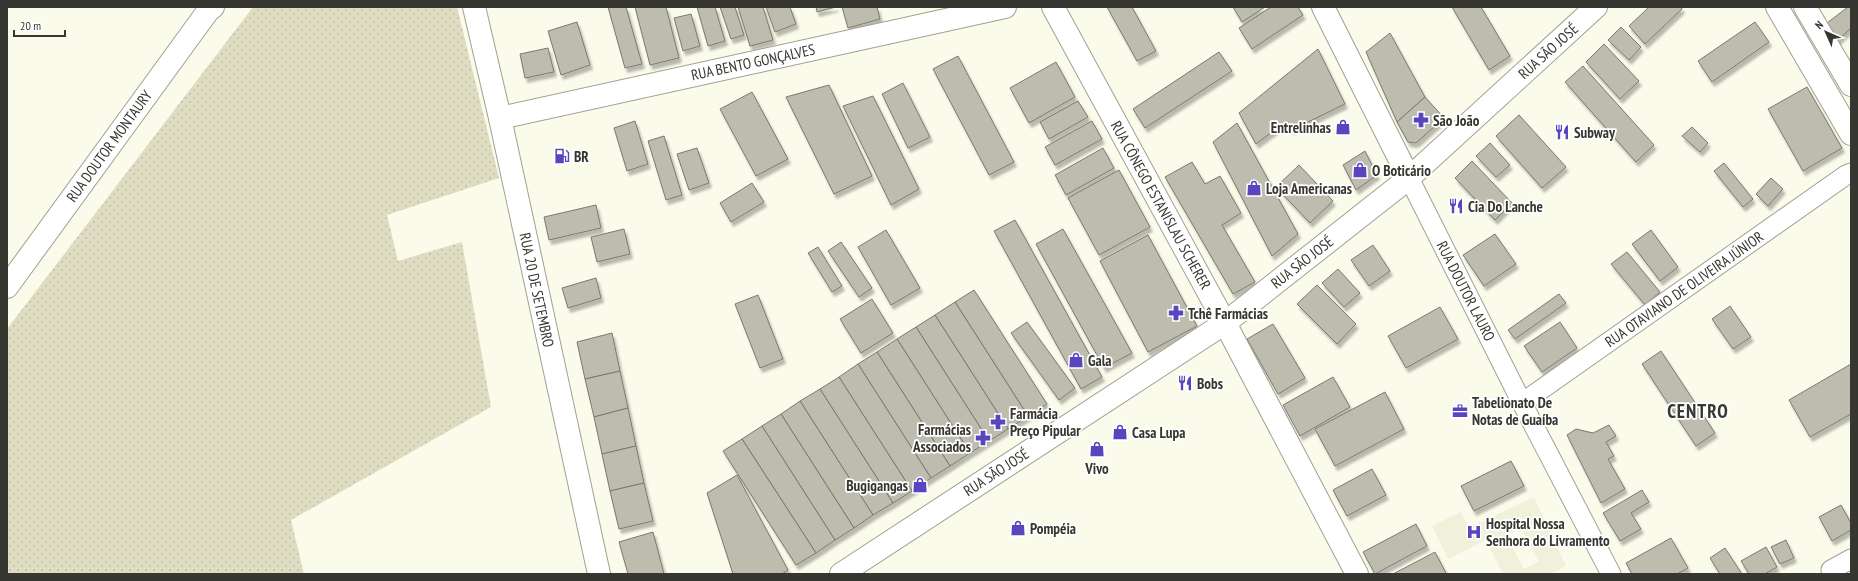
<svg xmlns="http://www.w3.org/2000/svg" width="1858" height="581" viewBox="0 0 1858 581" font-family="'PT Sans Narrow',sans-serif">
<style>
.built{fill:#f1f0db;fill-rule:evenodd}
.grass{fill:url(#grass-dots)}
.building{fill:#bdbcaf;stroke:#7a796d;filter:url(#shadow)}
.lines{fill:none;stroke-linecap:round;stroke-linejoin:round}
.street-casing{stroke:#a1a093;stroke-width:21}
.secondary-casing{stroke:#a1a093;stroke-width:24}
.primary-casing{stroke:#a1a093;stroke-width:24}
.street{stroke:#fff;stroke-width:19}
.secondary{stroke:#fff;stroke-width:22}
.primary{stroke:#fff;stroke-width:22}
.labels{text-anchor:middle;dominant-baseline:central;stroke-width:3.5;stroke-linejoin:round;paint-order:stroke}
.street-label{font-size:15px;fill:#373731;stroke:#fff}
.poi-label{font-size:15px;font-weight:bold;fill:#373731;stroke:#fff;text-anchor:start}
.district-label{font-size:19px;font-weight:bold;letter-spacing:1px;fill:#373731;stroke:#fff}
</style>
<defs>
<pattern id="grass-dots" width="8" height="8" patternUnits="userSpaceOnUse"><rect width="8" height="8" fill="#deddc2"/><path d="M2 2h.1M6 6h.1" fill="none" stroke="#bfbea7" stroke-width="1.8" stroke-linecap="round"/></pattern>
<filter id="shadow"><feDropShadow dx="2.5" dy="4.5" stdDeviation="1" flood-color="#0004"/></filter>
</defs>
<rect width="100%" height="100%" fill="#fbfbec"/>
<path class="built" d="M1534,497l32,69 -15,8h-48l-17,-34 -38,19 -16,-33 29,-14 8,16zM1521,528l18,33 -15,8 -18,-33z"/>
<path class="grass" d="M253,7h204l42,171 -112,37 11,46 64,-19 29,165 -200,113 13,54h-297v-245z"/>
<g class="building">
<path d="M608,7h18l16,57 -17,4z"/>
<path d="M635,7h31l13,51 -29,7z"/>
<path d="M697,7h18l10,34 -17,5z"/>
<path d="M720,7h15l9,28 -13,4z"/>
<path d="M738,7h25l10,33 -23,6z"/>
<path d="M766,7h24l6,17 -21,8z"/>
<path d="M816,7h20l-19,5z"/>
<path d="M842,7h35l3,12 -32,9z"/>
<path d="M1107,7h25l24,44 -19,10z"/>
<path d="M1233,7h32l-23,15z"/>
<path d="M1271,7h27l5,8 -51,34 -13,-21z"/>
<path d="M1452,7h29l29,49 -21,14z"/>
<path d="M1649,7h32l1,2 -37,35 -16,-18z"/>
<path d="M1848,7h3v21l-14,13 -10,-18z"/>
<path d="M691,14l9,32 -17,5 -9,-33z"/>
<path d="M577,22l13,43 -29,10 -13,-44z"/>
<path d="M1755,22l14,20 -57,40 -14,-21z"/>
<path d="M1621,27l20,20 -12,13 -21,-20z"/>
<path d="M1390,33l35,64 -28,25 -31,-70z"/>
<path d="M1604,44l35,37 -19,18 -34,-37z"/>
<path d="M548,48l6,24 -29,6 -5,-24z"/>
<path d="M1318,49l27,55 -53,26 -5,-9 -31,23 -17,-31z"/>
<path d="M1219,52l13,19 -87,57 -12,-19z"/>
<path d="M958,56l56,106 -25,13 -56,-106z"/>
<path d="M1056,62l19,35 -46,26 -19,-35z"/>
<path d="M1583,66l71,79 -18,17 -71,-80z"/>
<path d="M903,83l27,54 -22,11 -26,-54z"/>
<path d="M829,85l43,91 -38,18 -48,-97z"/>
<path d="M1807,87l35,61 -39,23 -35,-62z"/>
<path d="M752,92l36,67 -32,17 -36,-67z"/>
<path d="M873,96l46,93 -28,16 -48,-99z"/>
<path d="M1425,97l19,21 -28,25 -8,-1 -11,-20z"/>
<path d="M1078,101l10,16 -39,22 -9,-17z"/>
<path d="M1519,115l47,52 -24,21 -46,-52z"/>
<path d="M635,121l13,43 -21,7 -13,-43z"/>
<path d="M1092,121l10,18 -47,26 -10,-18z"/>
<path d="M1237,123l61,111 -26,22 -59,-114z"/>
<path d="M1692,127l16,16 -8,9 -18,-16z"/>
<path d="M664,136l18,59 -16,5 -18,-59z"/>
<path d="M1490,143l20,22 -14,12 -20,-21z"/>
<path d="M697,148l12,35 -20,7 -12,-36z"/>
<path d="M1103,148l11,20 -48,27 -11,-20z"/>
<path d="M1365,151l12,24 -21,15 -13,-25z"/>
<path d="M1472,161l40,42 -17,17 -40,-42z"/>
<path d="M1192,162l13,22 15,-8 21,37 -19,12 33,57 -22,12 -68,-117z"/>
<path d="M1724,163l29,36 -10,8 -29,-36z"/>
<path d="M1299,165l34,36 -23,22 -34,-36z"/>
<path d="M1119,170l31,57 -51,28 -31,-57z"/>
<path d="M1771,178l12,11 -15,17 -12,-12z"/>
<path d="M752,183l12,19 -33,20 -11,-19z"/>
<path d="M596,205l5,23 -52,12 -5,-23z"/>
<path d="M1015,220l87,157 -21,12 -87,-158z"/>
<path d="M624,229l6,25 -33,8 -6,-25z"/>
<path d="M1063,229l69,124 -28,15 -68,-124z"/>
<path d="M886,230l34,58 -29,17 -33,-58z"/>
<path d="M1651,230l27,37 -18,14 -28,-37z"/>
<path d="M1495,234l21,30 -32,22 -21,-31z"/>
<path d="M1148,235l49,91 -49,26 -48,-91z"/>
<path d="M841,242l31,46 -13,9 -31,-46z"/>
<path d="M1373,245l17,26 -21,15 -18,-26z"/>
<path d="M818,247l24,39 -10,6 -24,-39z"/>
<path d="M1627,252l33,40 -15,13 -34,-41z"/>
<path d="M1338,269l22,24 -16,14 -22,-24z"/>
<path d="M596,278l5,20 -33,10 -6,-20z"/>
<path d="M1317,285l39,39 -19,20 -40,-40z"/>
<path d="M974,290l73,114 -19,12 -73,-114z"/>
<path d="M1559,294l7,9 -51,36 -7,-9z"/>
<path d="M758,295l25,64 -23,9 -25,-64z"/>
<path d="M872,299l21,34 -32,20 -21,-34z"/>
<path d="M955,302l73,114 -20,13 -73,-114z"/>
<path d="M1730,306l21,31 -18,12 -21,-30z"/>
<path d="M1440,307l18,32 -52,29 -18,-32z"/>
<path d="M935,315l73,114 -19,12 -73,-114z"/>
<path d="M1027,322l48,66 -16,12 -48,-67z"/>
<path d="M1560,322l17,26 -35,24 -18,-26z"/>
<path d="M1273,324l32,54 -27,16 -31,-55z"/>
<path d="M916,327l73,114 -19,12 -73,-114z"/>
<path d="M612,333l8,38 -35,8 -8,-37z"/>
<path d="M897,339l73,114 -20,13 -73,-114z"/>
<path d="M1661,351l54,82 -19,13 -54,-82z"/>
<path d="M877,352l73,114 -19,12 -73,-114z"/>
<path d="M858,364l73,114 -19,13 -73,-114z"/>
<path d="M1851,364v50l-41,23 -21,-37z"/>
<path d="M620,371l8,37 -34,9 -9,-38z"/>
<path d="M839,377l73,114 -19,12 -73,-114z"/>
<path d="M1333,377l17,30 -50,29 -17,-31z"/>
<path d="M820,389l73,114 -20,12 -73,-114z"/>
<path d="M1385,392l19,37 -69,37 -20,-37z"/>
<path d="M800,401l73,114 -19,13 -73,-114z"/>
<path d="M628,408l8,38 -34,8 -8,-37z"/>
<path d="M781,414l73,114 -19,12 -73,-114z"/>
<path d="M1609,425l7,11 -10,6 8,14 -6,3 17,30 -24,14 -34,-68 9,-6 17,4z"/>
<path d="M762,426l73,114 -19,13 -74,-114z"/>
<path d="M742,439l74,114 -20,12 -73,-114z"/>
<path d="M636,446l8,37 -34,8 -8,-37z"/>
<path d="M1511,461l13,25 -50,25 -13,-25z"/>
<path d="M1372,469l14,26 -39,21 -14,-26z"/>
<path d="M737,475l51,95 -6,4h-49l-26,-81z"/>
<path d="M644,483l9,38 -34,8 -9,-38z"/>
<path d="M1642,490l7,12 -18,11 10,16 -21,12 -17,-28z"/>
<path d="M1841,505l10,18v7l-19,11 -13,-24z"/>
<path d="M1416,524l11,22 -52,28 -12,-22z"/>
<path d="M653,532l11,42h-36l-9,-32z"/>
<path d="M1671,538l17,30 -11,6h-45l-6,-11z"/>
<path d="M1786,540l8,18 -14,6 -9,-17z"/>
<path d="M1766,547l11,20 -12,7h-16l-8,-13z"/>
<path d="M1725,548l17,26h-22l-10,-16z"/>
<path d="M1435,552l11,21 -2,1h-51z"/>
</g>
<g class="lines">
<g class="street-casing">
<g id="street">
<path d="M1409,178l113,225 89,171"/>
<path d="M1522,403l324,-228 5,-2"/>
<path d="M1834,574l-3,-4 20,-11"/>
</g>
</g>
<g class="secondary-casing">
<g id="secondary">
<path d="M1053,7l172,316 132,251"/>
<path d="M1323,7l86,171"/>
<path d="M1777,7l74,127"/>
<path d="M1805,7l46,78"/>
<path d="M500,118l505,-111"/>
<path d="M841,574l384,-251 184,-145 187,-171"/>
</g>
</g>
<g class="primary-casing">
<g id="primary">
<path d="M474,7l26,111 99,456"/>
<path d="M7,287l201,-276 5,-4"/>
</g>
</g>
<use href="#street" class="street"/>
<use href="#secondary" class="secondary"/>
<use href="#primary" class="primary"/>
</g>
<defs>
<g id="pharmacy-bare" transform="scale(1.2)"><path d="M-2-6h4v4h4v4h-4v4h-4v-4h-4v-4h4Z" fill="#5946be" stroke="#fff" stroke-width="2.5" paint-order="stroke"/></g>
<g id="shop-bare" transform="scale(1.2)"><path d="M-5-2.5h2.3a2.7 3.5 0 0 1 5.4 0H5L5.5 6h-11ZM-1.5-2.5h3a1.5 2.3 0 0 0-3 0Z" fill="#5946be" stroke="#fff" stroke-width="2.5" paint-order="stroke"/></g>
<g id="restaurant-bare" transform="scale(1.2)"><path d="M-5-6h1v4h1v-4h1v4h1v-4h1v5L-1.5 .5V6h-2V.5L-5-1ZM5-6V6H3V1.5H1.5Q1.5-4 5-6Z" fill="#5946be" stroke="#fff" stroke-width="2.5" paint-order="stroke"/></g>
<g id="fuel-bare" transform="scale(1.2)"><path d="M-5.5-6h7V0h2V4h1.3V-2.5L3-4.5l.8-.8L6-3V5H2.5V1h-1V6h-7ZM-4.2-4.7v3.2H.2V-4.7Z" fill="#5946be" stroke="#fff" stroke-width="2.5" paint-order="stroke"/></g>
<g id="office-bare" transform="scale(1.2)"><path d="M-6-3h4V-5.5h4V-3h4V5H-6ZM-1-4.5V-3h2v-1.5ZM-6 0V1H6V0Z" fill="#5946be" stroke="#fff" stroke-width="2.5" paint-order="stroke"/></g>
<g id="hospital-bare" transform="scale(1.2)"><path d="M-5-5h3v3.5h4V-5h3V5h-3V1.5h-4V5h-3Z" fill="#5946be" stroke="#fff" stroke-width="2.5" paint-order="stroke"/></g>
</defs>
<g fill-rule="evenodd">
<use href="#pharmacy-bare" x="1421" y="120"/>
<use href="#shop-bare" x="1343" y="127"/>
<use href="#restaurant-bare" x="1562" y="132"/>
<use href="#fuel-bare" x="562" y="156"/>
<use href="#shop-bare" x="1360" y="170"/>
<use href="#shop-bare" x="1254" y="188"/>
<use href="#restaurant-bare" x="1456" y="206"/>
<use href="#pharmacy-bare" x="1176" y="313"/>
<use href="#shop-bare" x="1076" y="360"/>
<use href="#restaurant-bare" x="1185" y="383"/>
<use href="#office-bare" x="1460" y="411"/>
<use href="#pharmacy-bare" x="998" y="422"/>
<use href="#shop-bare" x="1120" y="432"/>
<use href="#pharmacy-bare" x="983" y="438"/>
<use href="#shop-bare" x="1097" y="449"/>
<use href="#shop-bare" x="920" y="485"/>
<use href="#shop-bare" x="1018" y="528"/>
<use href="#hospital-bare" x="1474" y="532"/>
</g>
<g class="labels">
<g class="street-label">
<text transform="translate(1548 51) rotate(-42)">RUA SÃO JOSÉ</text>
<text transform="translate(753 62) rotate(-12)">RUA BENTO GONÇALVES</text>
<text transform="translate(109 146) rotate(-54)">RUA DOUTOR MONTAURY</text>
<text transform="translate(1161 205) rotate(61)">RUA CÔNEGO ESTANISLAU SCHERER</text>
<text transform="translate(1302 262) rotate(-38)">RUA SÃO JOSÉ</text>
<text transform="translate(1684 289) rotate(-35)">RUA OTAVIANO DE OLIVEIRA JÚNIOR</text>
<text transform="translate(537 290) rotate(78)">RUA 20 DE SETEMBRO</text>
<text transform="translate(1466 291) rotate(63)">RUA DOUTOR LAURO</text>
<text transform="translate(996 472) rotate(-33)">RUA SÃO JOSÉ</text>
</g>
<g class="poi-label">
<text x="1433" y="120">São João</text>
<text x="1331" y="127" text-anchor="end">Entrelinhas</text>
<text x="1574" y="132">Subway</text>
<text x="574" y="156">BR</text>
<text x="1372" y="170">O Boticário</text>
<text x="1266" y="188">Loja Americanas</text>
<text x="1468" y="206">Cia Do Lanche</text>
<text x="1188" y="313">Tchê Farmácias</text>
<text x="1088" y="360">Gala</text>
<text x="1197" y="383">Bobs</text>
<text x="1472" y="402">Tabelionato De<tspan x="1472" dy="17">Notas de Guaíba</tspan></text>
<text x="1010" y="413">Farmácia<tspan x="1010" dy="17">Preço Pipular</tspan></text>
<text x="971" y="429" text-anchor="end">Farmácias<tspan x="971" dy="17">Associados</tspan></text>
<text x="1132" y="432">Casa Lupa</text>
<text x="1097" y="468" text-anchor="middle">Vivo</text>
<text x="908" y="485" text-anchor="end">Bugigangas</text>
<text x="1486" y="523">Hospital Nossa<tspan x="1486" dy="17">Senhora do Livramento</tspan></text>
<text x="1030" y="528">Pompéia</text>
</g>
<g class="district-label">
<text x="1698" y="411">CENTRO</text>
</g>
</g>
<rect width="1858" height="581" fill="none" stroke="#373731" stroke-width="16"/>
<g transform="translate(1826 32) rotate(315)" stroke="#ffffff" stroke-width="3" paint-order="stroke">
<path d="M0-3L7 15L0 10L-7 15Z" fill="#373731"/>
<text y="-6" font-size="11" font-weight="bold" text-anchor="middle" fill="#373731">N</text>
</g>
<path d="M14 30v6h51v-6" fill="none" stroke="#373731" stroke-width="2"/>
<text x="20" y="30" font-size="12" fill="#373731" stroke="#ffffff" stroke-width="3" paint-order="stroke">20 m</text>
</svg>
